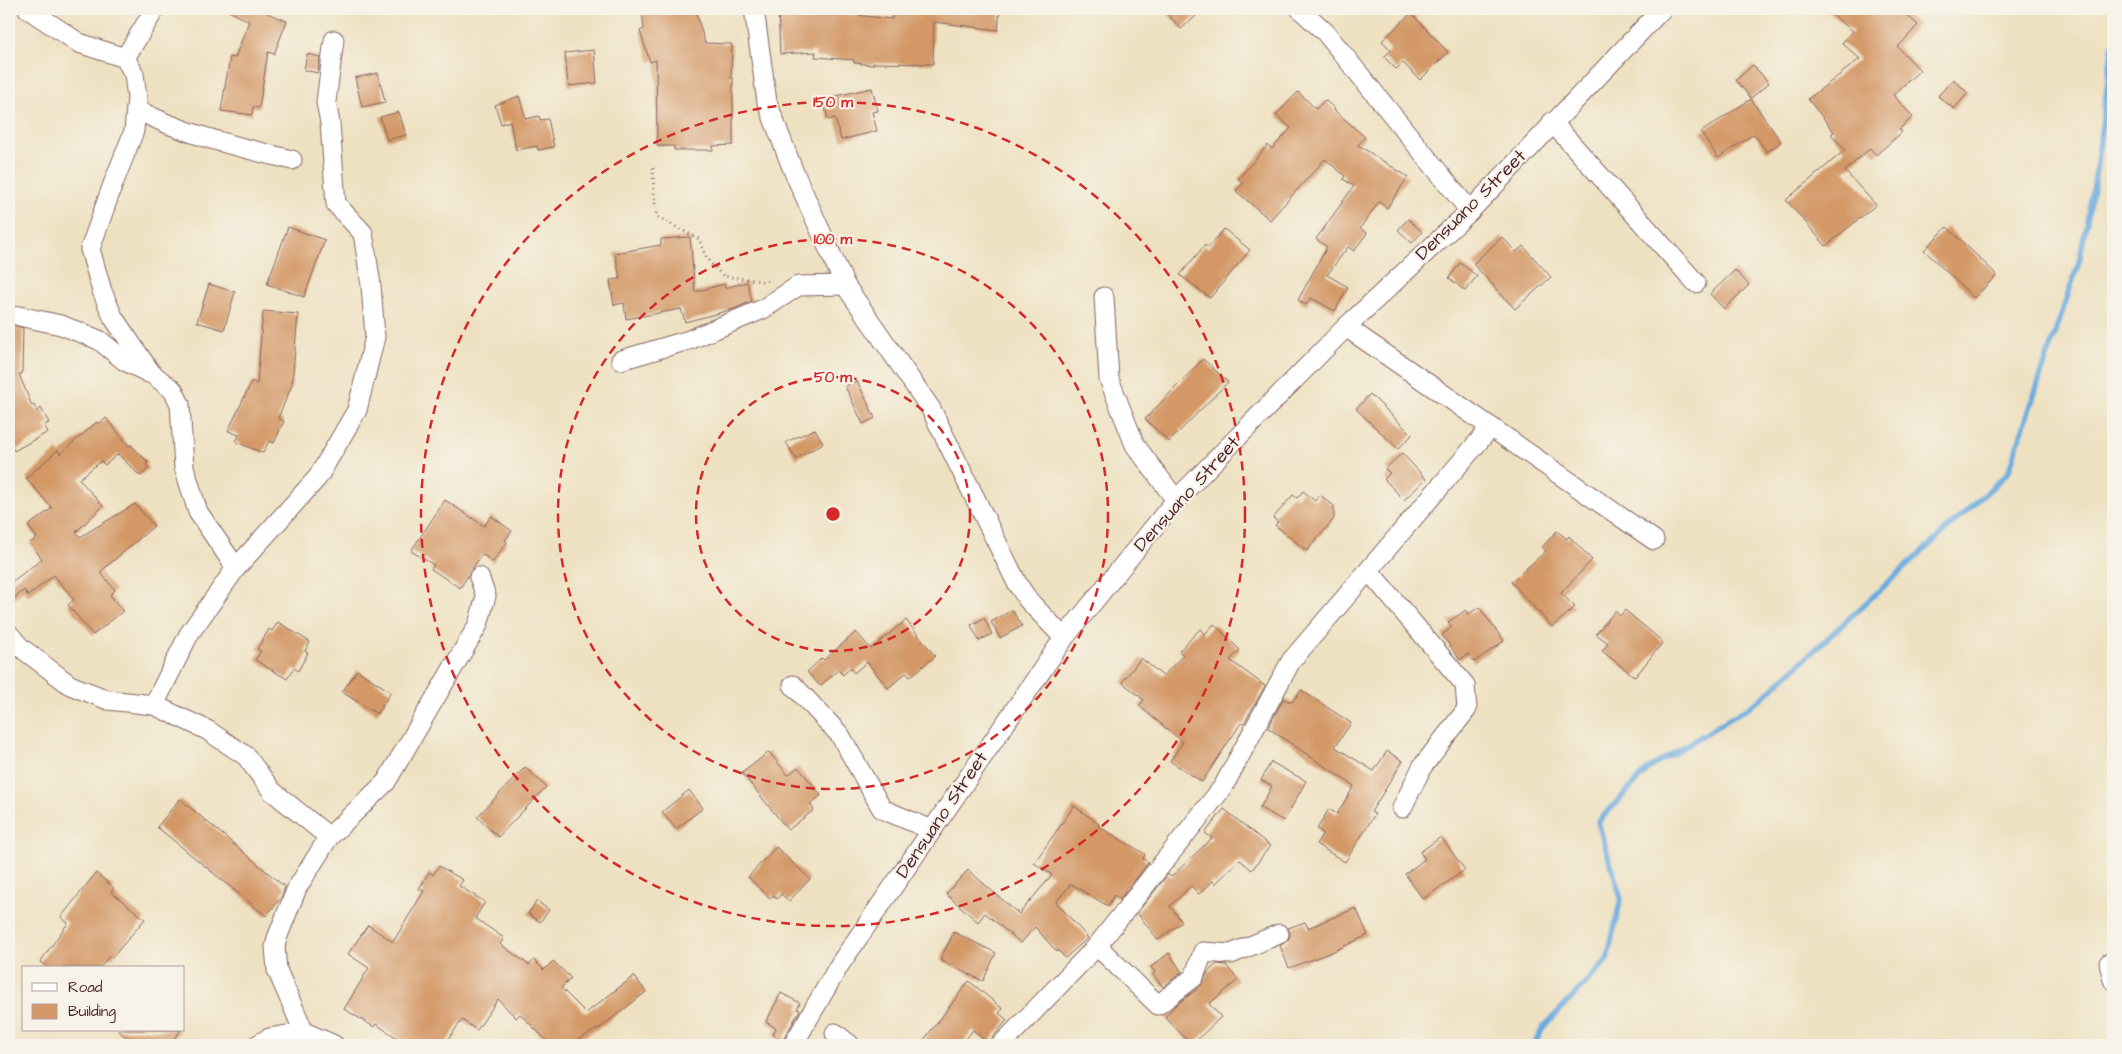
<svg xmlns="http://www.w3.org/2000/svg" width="2122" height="1054" viewBox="0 0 2122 1054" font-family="'Architects Daughter',sans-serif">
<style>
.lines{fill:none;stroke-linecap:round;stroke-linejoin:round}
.stream{stroke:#6baade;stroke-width:5.5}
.building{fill:#d39866}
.street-casing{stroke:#836360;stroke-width:21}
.path{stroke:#836360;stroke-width:3;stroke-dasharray:1 4;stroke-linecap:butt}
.street{stroke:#fff;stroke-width:19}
.ring{fill:none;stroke:#d62828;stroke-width:2.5;stroke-dasharray:9 6}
.labels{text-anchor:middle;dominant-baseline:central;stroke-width:4.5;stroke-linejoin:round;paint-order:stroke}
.street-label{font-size:19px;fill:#4a1f2b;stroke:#f7f3e8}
.centre{fill:#d62828;stroke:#f7f3e8;stroke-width:2.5}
.ring-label{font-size:15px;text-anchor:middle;font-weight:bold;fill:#d62828;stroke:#f7f3e8;stroke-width:4.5;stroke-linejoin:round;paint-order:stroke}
</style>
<rect width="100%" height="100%" fill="#f7f3e8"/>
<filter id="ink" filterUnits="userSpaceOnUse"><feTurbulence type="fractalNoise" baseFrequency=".02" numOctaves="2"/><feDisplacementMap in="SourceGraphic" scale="10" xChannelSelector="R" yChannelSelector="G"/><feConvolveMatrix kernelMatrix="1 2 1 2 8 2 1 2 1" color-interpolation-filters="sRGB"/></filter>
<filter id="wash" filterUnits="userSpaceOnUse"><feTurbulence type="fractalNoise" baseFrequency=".0096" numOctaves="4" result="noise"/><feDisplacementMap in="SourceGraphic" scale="20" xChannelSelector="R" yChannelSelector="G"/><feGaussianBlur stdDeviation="1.12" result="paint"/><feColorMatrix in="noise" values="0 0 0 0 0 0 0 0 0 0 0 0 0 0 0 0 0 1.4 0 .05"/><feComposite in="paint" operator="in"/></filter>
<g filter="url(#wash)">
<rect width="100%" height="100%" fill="#eee1c1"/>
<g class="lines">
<path class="stream" d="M1534,1045l9,-17 64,-68 14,-62 -23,-76 50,-53 112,-69 248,-227 71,-211 15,-78 19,-140"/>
</g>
<g id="blocks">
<g class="building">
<path d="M224,9h33l30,12 -13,33 -6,-2 -9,56 -6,-1 -1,8 -31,-4 9,-54 5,1 14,-37z"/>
<path d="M642,9h53l10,34 27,1 -1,34h2v67l-20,1v4h-39v-4h-17l-1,-86 -6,2 -10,-31 4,-2z"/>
<path d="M803,9l89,10v-10h108l-2,21 -64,-8 -1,42 -60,-1v2l-19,-2v-3l-39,-3 1,-5 -36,2 -2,-44z"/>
<path d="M1163,9h41l-23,20z"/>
<path d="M1825,9h75l18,16 -20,22 22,23 -27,25 20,22 -14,12 3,3 -26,23 -6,-7 -25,23 31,34 -50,41 -40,-46 59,-50 -14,-16 3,-2 -26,-33 52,-40 -18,-16 11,-12z"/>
<path d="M1411,13l37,39 -28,28 -17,-17 -7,6 -12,-12 7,-7 -9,-9z"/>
<path d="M594,50l3,33 -29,3 -3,-33z"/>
<path d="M307,54l13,3 -2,16 -14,-3z"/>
<path d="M1753,65l16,18 -18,15 -15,-18z"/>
<path d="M378,73l7,29 -23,5 -7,-29z"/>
<path d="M1953,79l15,14 -14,16 -16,-13z"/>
<path d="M872,88l6,23 -6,1 5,19 -36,9 -6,-22 -7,2 -5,-21z"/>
<path d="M1298,92l18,17 9,-9 10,9 -1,1 31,27 -7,8 50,32 -21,31 -8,-6 -19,26 7,5 -13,18 -6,-4 -21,28 21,12 -13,24 -24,-13 -5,7 -8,-5 29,-53 -11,-8 38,-53 -11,-7 2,-3 -20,-17 -55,61 -34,-29 7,-8 -5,-4 30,-34 4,4 19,-21 -15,-13z"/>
<path d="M519,96l7,23 13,-3 1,4 8,-1 6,28 -16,3 -1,-4 -21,4 -6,-29 -9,3 -6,-19z"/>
<path d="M1751,99l30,43 -14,10 -13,-18 -36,24 -17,-26z"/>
<path d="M399,112l7,23 -19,5 -7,-23z"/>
<path d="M1408,219l14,13 -10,11 -14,-13z"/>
<path d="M288,227l37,13 -21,57 -37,-13z"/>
<path d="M1947,227l50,48 -23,23 -50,-48z"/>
<path d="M1224,229l26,21 -40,48 -30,-23 25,-30 3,3z"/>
<path d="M690,237l5,55 29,-8 1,4 22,-6 5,19 -18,8 -49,13 -4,-13 -55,10 -2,-16 -10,2 -4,-25 10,-1 -5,-26 46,-8v-6z"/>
<path d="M1502,237l14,15 7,-6 28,31 -36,32 -42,-45z"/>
<path d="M1460,263l17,13 -12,15 -16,-13z"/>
<path d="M1735,270l14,15 -25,24 -14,-15z"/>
<path d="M209,284l26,8 -11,38 -27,-8z"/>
<path d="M263,311l35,3 -6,71 -14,33 6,3 -10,22 -5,-2 -6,12 -27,-11 3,-7 -11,-4 24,-50 5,3z"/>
<path d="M9,323l14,5 -1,46h-3l13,32 2,-1 3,6 4,-3 8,15 -5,2 4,7 -34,19 -5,-10z"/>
<path d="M1203,359l25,23 -59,60 -24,-23z"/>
<path d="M857,381l18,37 -12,6 -18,-38z"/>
<path d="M1370,394l42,41 -14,14 -42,-40z"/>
<path d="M106,418l23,28 2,-1 17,17 -2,3 3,3 -9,8 -22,-22 -13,11 -4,-4 -22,18 24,27 -27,26 4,5 55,-33 19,22 -54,46 15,18 -5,5 13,16 -30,24 -25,-30 6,-5 -20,-25 -26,21 -4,-6 -15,13v-19l33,-25 -12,-16 7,-5 -9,-12 24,-18 -26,-30 32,-28 2,4 37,-32 2,2z"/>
<path d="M815,429l8,14 -27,16 -10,-17z"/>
<path d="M1402,453l24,26 -22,21 -20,-21 6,-6 -5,-4z"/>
<path d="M1303,491l12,10 5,-6 14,11v13l-27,32 -32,-26 3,-3 -5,-4 20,-23 4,3z"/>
<path d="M445,500l39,26 7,-10 21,15 -7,9 2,2 -14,20 -11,-8 -22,34 -29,-19 3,-4 -23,-14z"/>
<path d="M1557,531l10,8 2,-3 23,24 -31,33 14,14 -23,20 -41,-45 35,-31 -4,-4z"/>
<path d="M1479,607l25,34 -30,21 -6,-8 -8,6 -18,-25 10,-8 -4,-5 18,-12 3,4z"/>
<path d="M1012,610l10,16 -22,12 -9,-16z"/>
<path d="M1625,610l38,32 -28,35 -33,-26 6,-8 -12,-9 19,-23 5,5z"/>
<path d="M984,618l8,16 -13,7 -8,-16z"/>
<path d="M906,620l29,36 -25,21 -4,-4 -18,15 -21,-26 -13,11 -4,-5 -7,7 -5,-5 -18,16 -13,-14 15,-14 2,2 32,-28 15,17z"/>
<path d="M278,622l32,20 -5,9 3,2 -10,18 -4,-3 -7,11 -32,-19 6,-9 -4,-2 12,-20 3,2z"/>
<path d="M1214,624l26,26 -10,10 35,26 -19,34 -3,5 -2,-2 -39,59 -32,-21 13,-19 -44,-36 5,-6 -22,-18 19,-24 22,18 20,-21 -4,-4 21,-22 5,5z"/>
<path d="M357,670l34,22 -14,22 -35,-22z"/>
<path d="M1301,690l50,33 -16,24 39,24 13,-20 16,10 -32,51 4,2 -30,48 -29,-18 7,-11 -6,-4 12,-20 8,5 17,-28 -86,-58 15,-29 9,3z"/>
<path d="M769,752l19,23 10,-8 23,28 -11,9 4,6 -26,20 -46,-57z"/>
<path d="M1271,762l35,19 -22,40 -24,-13 12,-22 -11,-6z"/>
<path d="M525,767l21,20 -48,50 -21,-20z"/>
<path d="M689,790l14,18 -27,21 -14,-17z"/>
<path d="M180,799l105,88 -4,11 -15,18 -109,-89z"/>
<path d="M1074,806l25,18 -1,2 47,28 -2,5 6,3 -29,37 -6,-4 -6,11 -37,-22 -15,18 32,36 -23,20 -7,-8 -1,2 -22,-25 -14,16 -36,-30 -7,9 -32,-28 22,-24 51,44 33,-39 -18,-12z"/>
<path d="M1224,809l46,37 -18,24 -12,-10 -25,24 -2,-3 -14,13 -8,-8 -21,20 12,16 -24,18 -21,-27 31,-39 3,3 41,-39 -7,-5z"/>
<path d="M1441,837l24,33 -42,29 -18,-25 20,-15 -5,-7z"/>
<path d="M776,847l34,32 -21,22 -8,-7 -4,5 -4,-4 -3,3 -22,-21z"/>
<path d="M439,866l24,14 -4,6 26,16 -10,16 29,20 -4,6 29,21 5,-5 10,10 9,-9 18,17 -10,10 25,25 48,-37 12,16 -45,35 -33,18h-17l-31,-31 -4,4 -18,-19 -21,31 -15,-10 -18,25h-36l-32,-21 -2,3 -30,-18 25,-41 -21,-14 20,-29 25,17 31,-51 -5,-2 10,-17 4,3z"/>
<path d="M96,873l18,15 -3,4 34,27 -33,39 -3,-2 -9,12h-52l-8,-6 28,-39 -7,-6z"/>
<path d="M537,901l12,9 -9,12 -12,-8z"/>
<path d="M1356,908l12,27 -36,17 -43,16 -9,-22 8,-6 2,-5 -2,-7 17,-6 3,6z"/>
<path d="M954,932l42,21 -13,28 -43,-21z"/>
<path d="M1169,953l13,19 -19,15 -10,-13 2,-2 -4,-5z"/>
<path d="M1217,964l9,1 12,15 -29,24 12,13 -29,28 -27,-28 11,-12 25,-19 7,-14z"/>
<path d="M969,981l34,28 -4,4 8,7 -19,23 -15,-13 -12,15h-41z"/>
<path d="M781,993l19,10 -3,6 3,1 -17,30 -10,-5 3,-7 -10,-6z"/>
<path d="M117,1030h64l-12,15h-33z"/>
</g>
</g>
</g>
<g filter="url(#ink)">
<use href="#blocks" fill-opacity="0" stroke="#836360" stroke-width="1"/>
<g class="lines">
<g class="street-casing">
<g id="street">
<path d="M28,9l51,34 46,15 9,16 3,24 -3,33 -21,53 -23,65 12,42 11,26 38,56 22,17 7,14 4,63 14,45 38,56"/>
<path d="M754,9l13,93 26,68 52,115 86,124 86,174 11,17 36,38"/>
<path d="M1300,9l25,23 145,179"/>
<path d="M125,58l30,-49"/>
<path d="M136,109c48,26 103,38 156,51"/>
<path d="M1552,122l144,161"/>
<path d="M1104,297l5,82 26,66 41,55"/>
<path d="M19,316l42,9 38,15 26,21 24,12"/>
<path d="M1346,327l308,213"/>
<path d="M621,360l68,-20 74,-31 35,-23 47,-1"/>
<path d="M1369,571l96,114 2,24 -45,58 -20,41"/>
<path d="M9,634l11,13 50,38 38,15 46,5 53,25 39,26 26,35 57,46"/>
<path d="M793,685l47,50 42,74 50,21"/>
<path d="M154,705l35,-71 47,-66 82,-91 39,-67 18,-73 -4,-52 -8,-52 -27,-29 -6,-81 -4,-21 8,-62"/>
<path d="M1097,946l61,59 36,-28 9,-25 28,2 48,-20"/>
<path d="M2109,963l4,17"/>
<path d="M304,1032l-27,-62 -2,-23 2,-9 20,-50 32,-51 57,-55 92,-157 8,-29 -7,-19"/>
<path d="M835,1033l15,12"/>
<path d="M257,1045l12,-7 35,-6 30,13"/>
<path d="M793,1045l47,-81 224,-326 112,-138 170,-173 124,-116 192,-202"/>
<path d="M1001,1045l96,-99 126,-159 68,-126 200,-234"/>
</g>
</g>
<path class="path" d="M653,168l1,28 3,21 42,22 8,20 16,17 47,6"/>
<use href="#street" class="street"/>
</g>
</g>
<g class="ring">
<circle cx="833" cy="514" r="137"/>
<circle cx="833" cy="514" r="275"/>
<circle cx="833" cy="514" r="412"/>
</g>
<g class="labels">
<g class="street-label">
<text transform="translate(1471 205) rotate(-45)">Densuano Street</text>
<text transform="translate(1187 494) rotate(-48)">Densuano Street</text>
<text transform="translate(942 815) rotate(-56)">Densuano Street</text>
</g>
</g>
<circle cx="833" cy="514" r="8" class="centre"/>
<g class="ring-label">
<text x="833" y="107">150 m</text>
<text x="833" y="244">100 m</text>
<text x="833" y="382">50 m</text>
</g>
<rect width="2122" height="1054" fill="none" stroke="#f7f3e8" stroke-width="30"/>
<rect x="22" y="966" width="162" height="65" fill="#f7f3e8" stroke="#b29e9c"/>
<rect x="32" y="983" width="25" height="8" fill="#ffffff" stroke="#b29e9c"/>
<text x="68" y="992" font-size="15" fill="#4a1f2b">Road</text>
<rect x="32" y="1004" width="25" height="15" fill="#d39866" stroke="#b29e9c"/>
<text x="68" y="1016" font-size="15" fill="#4a1f2b">Building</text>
</svg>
